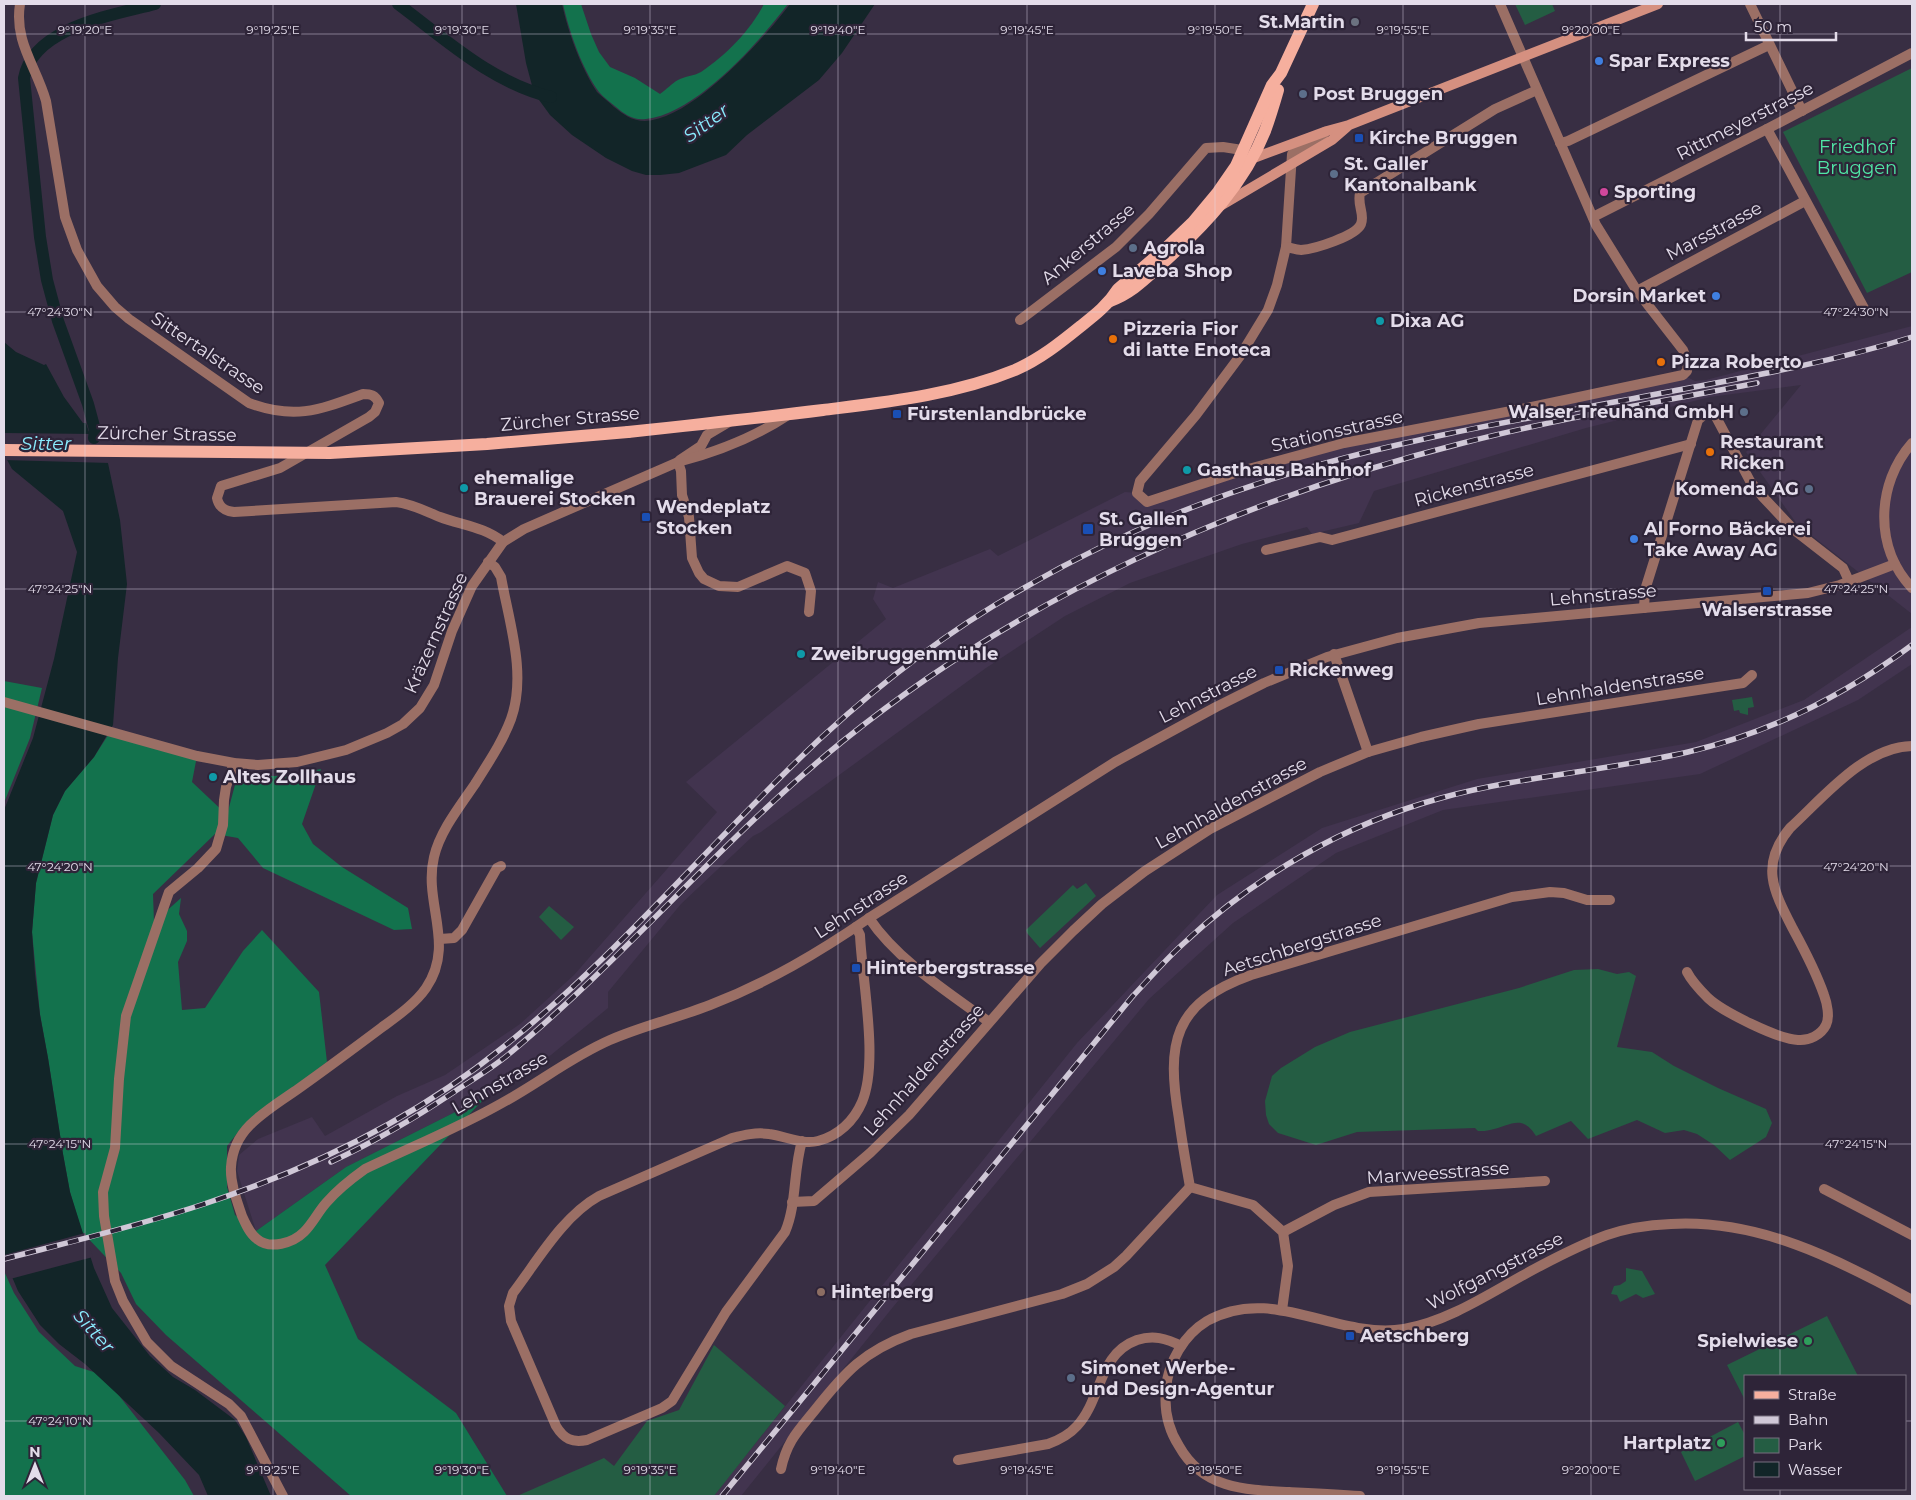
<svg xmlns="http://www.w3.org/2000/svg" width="1916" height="1500" viewBox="0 0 1916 1500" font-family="Montserrat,sans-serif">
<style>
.built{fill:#42344f}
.green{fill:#245d43}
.forest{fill:#13724d}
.water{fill:#122528}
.pier{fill:#382e43}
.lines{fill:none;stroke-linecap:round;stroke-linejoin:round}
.canal{stroke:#122528;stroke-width:12}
.minor{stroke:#9b6f65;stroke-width:10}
.tertiary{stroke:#9b6f65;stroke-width:10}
.secondary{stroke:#d59080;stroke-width:10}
.primary{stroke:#f6af9e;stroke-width:12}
.rail-casing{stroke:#d0c8d7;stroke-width:5.5}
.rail{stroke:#2e2438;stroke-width:4;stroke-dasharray:11;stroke-linecap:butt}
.primary-bridge{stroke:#f6af9e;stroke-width:12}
.ticks{fill:none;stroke:#e3dcea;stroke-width:1;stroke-opacity:0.45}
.worship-dot{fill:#6b7280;stroke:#2e2438;stroke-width:2}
.shop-dot{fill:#3f7fe0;stroke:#2e2438;stroke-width:2}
.service-dot{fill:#5c6f8a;stroke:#2e2438;stroke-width:2}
.transit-dot{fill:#1a4fb4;stroke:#2e2438;stroke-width:2}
.hotel-dot{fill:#d1479c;stroke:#2e2438;stroke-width:2}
.culture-dot{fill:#0f9aa8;stroke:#2e2438;stroke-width:2}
.food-dot{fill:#e8710a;stroke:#2e2438;stroke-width:2}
.education-dot{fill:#8d6e63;stroke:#2e2438;stroke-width:2}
.leisure-dot{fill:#2e9e5b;stroke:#2e2438;stroke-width:2}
.labels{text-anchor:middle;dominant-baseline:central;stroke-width:4.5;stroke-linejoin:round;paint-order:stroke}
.poi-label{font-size:18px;font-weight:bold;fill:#e3dcea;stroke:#2e2438;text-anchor:start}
.street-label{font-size:18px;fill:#e3dcea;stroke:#2e2438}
.park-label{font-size:18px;fill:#50e7a6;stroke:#2e2438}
.water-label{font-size:19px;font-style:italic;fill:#8aecfe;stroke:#2e2438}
.ticks-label{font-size:12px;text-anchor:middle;fill:#e3dcea;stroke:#2e2438;stroke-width:4.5;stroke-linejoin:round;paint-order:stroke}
</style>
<rect width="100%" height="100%" fill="#382e43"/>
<g class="built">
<path d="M1912,326v288l-115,-90 -51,-72 55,-67 -91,12 -124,31 -212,63 -15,32 -47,11 -5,-7 -65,17 -112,39 -65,33 -79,52 -225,164 -8,4 -72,68 -73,88v16l-57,47 -64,41 -141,71 -90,64 -19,-60 2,-16 19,-16 54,-22 13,19 72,-40 48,-21 75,-51 54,-49 143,-163 -31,-30 200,-163 -13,-20 5,-17 15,6 97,-39 8,7 127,-64 12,1 10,8 144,-45 392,-81 12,6 11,-1z"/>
<path d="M1912,627v37l-54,36 -158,74 -257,36 -107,43 -103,70 -84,76 -256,308 -152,189h-27l16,-21 347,-432 140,-148 105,-67 155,-49 219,-37 108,-42z"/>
</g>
<g class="green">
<path d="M1515,4h37l3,7 -30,14z"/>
<path d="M1912,68v204l-45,21 -84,-161z"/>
<path d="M1752,697l2,10 -6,1v7l-8,-2 -1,-3 -5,1 -2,-11z"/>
<path d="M1086,883l10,13 -56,52 -13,-15 -1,-3 2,-2 45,-43 4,4z"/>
<path d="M549,906l25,21 -13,13 -22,-23z"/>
<path d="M1598,969l19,5 12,-2 7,4 -19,71 35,5 22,14 44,22 48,21 6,14 -6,14 -36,23 -16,-15 -17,-11 -13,-4 -19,3 -28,-13 -49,19 -17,-18 -35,15c-14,-23 -26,-10 -46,-6 -3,1 -8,1 -12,1l-3,-3 -118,4 -41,13 -38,-12 -9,-9 -3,-9 -1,-14 7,-25 9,-8 34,-21 35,-15 169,-44 55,-18z"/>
<path d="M1626,1268l16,3 13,23 -12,4 -7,-4 -16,8 -3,-7 -6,-1 3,-8 6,-1 6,-4z"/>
<path d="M1827,1316l31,60h-113v24l-18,-35z"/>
<path d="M714,1345l71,61 -71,90h-197l87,-38 10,8 33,-45 32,-11z"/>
<path d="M1738,1422l7,13v21l-50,25 -14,-29z"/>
</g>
<g class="forest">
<path d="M563,4h18l10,30 8,18 11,15 25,11 25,16c6,-4 12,-11 18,-14 7,-4 16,-4 23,-8 25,-17 49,-41 63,-68h24c-30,39 -91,109 -142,115 -12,2 -22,-5 -30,-12 -6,-5 -13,-10 -17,-15 -17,-23 -30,-61 -36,-88z"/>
<path d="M4,681l38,7 -12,50 -26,65z"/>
<path d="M110,732l87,24 -5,26 35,33 9,-34 5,-5h45l35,-7 -19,55 11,20 29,23 66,41 4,21 -18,1 -131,-62 -25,-30 -23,-4 -62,60 1,28 27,-24 -2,16 8,17v10l-9,21 4,48 23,-2 38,-57 19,-21 57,62 8,70 -84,64 -16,20v41l8,28 21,16 90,-64 141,-71 -162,169 33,74 98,74 51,83h-156l-185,-161 -30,-31 -15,-31 -39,-41 -12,-40 -7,-38 -15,-96 -8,-44 -8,-82 4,-49 17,-68 12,-24 29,-34z"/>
<path d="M4,1271l10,22 25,39 36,34 28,9 82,105 9,16h-190z"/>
</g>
<g class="water">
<path d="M516,4h46c6,28 19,64 35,88 5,5 12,10 17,15 9,7 18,14 31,14 46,-1 118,-81 145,-117h85l-33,49 -23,27 -72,55 -21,20 -47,18 -19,2h-14l-14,-4 -26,-13 -34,-23 -22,-20 -16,-22 -8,-30z"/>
<path d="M4,342l12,10 28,13 2,-1 18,33 19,26h3l3,9 16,17 15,71 7,64 -9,74 -5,67 -19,32 -29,34 -12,24 -17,68 -4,49 3,42 5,41 8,43 15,96 7,38 24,76 18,40 38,48 23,21 22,13 40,30 11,17 25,59h-63l-9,-21 -40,-42 -74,-69 -26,-20 -19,-19 -22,-34 -14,-33v-448l29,-72 21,-79 23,-107 -14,-41 -51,-42 -8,-15z"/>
</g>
<g class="pier">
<path d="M4,433l91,1 12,14 3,15 -106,-3z"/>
<path d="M85,1233l8,24 -83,22 -6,-15v-9z"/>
</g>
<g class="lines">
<g class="canal">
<path d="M398,4c47,35 94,79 153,93"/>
<path d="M94,438l1,-8 -7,-26 -30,-83 -11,-41 -7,-43 -16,-159c9,-51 90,-63 131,-74"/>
</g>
<g class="minor">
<path d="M20,4c-6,38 16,62 26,97l19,116 12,33 20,36 18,21 14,12 120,84c46,17 70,7 114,-9 8,0 12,1 16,9l-4,9 -6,5 -89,51 -59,18 -4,12c2,10 8,13 17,14l162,-10c16,2 29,9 44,15 21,8 45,10 63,25"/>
<path d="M1750,4l52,107"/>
<path d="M1767,129l99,183"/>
<path d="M1325,132l-4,6 -29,16 -6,93 -9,38 -9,25 -28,46 -44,59 -56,66 -3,12 10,9 94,-31 103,-28 183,-35 156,-33 4,-4 1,-8 -5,-13 -46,-59 -41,-66 -96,-221"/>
<path d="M1560,143l8,-2 201,-96"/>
<path d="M1593,217l174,-88 145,-76"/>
<path d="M1286,247c5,1 11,3 15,3 14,-1 55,-14 60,-26 4,-10 -4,-18 -1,-31l135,-84 42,-19"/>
<path d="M1637,291l168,-90"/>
<path d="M1020,320l96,-73 33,-33 57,-66 17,-1 19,3"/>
<path d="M678,462l3,9 1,24 7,22 3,41 7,15 5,6 15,7 19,1 49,-21 18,7 6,18 -2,21"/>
<path d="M1266,550l54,-13 12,3 359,-96"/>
<path d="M488,562l7,5 6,10c8,45 26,97 10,142 -9,24 -23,44 -36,65 -15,22 -35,47 -41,73 -11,46 22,87 -8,131 -11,16 -30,29 -45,40 -28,21 -55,41 -83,61 -16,11 -34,22 -48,36 -11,11 -18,26 -19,42 -1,16 6,34 11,49 4,9 8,18 15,23 13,11 36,4 47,-7 9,-9 14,-20 22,-29 12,-14 25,-24 39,-34 46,-22 93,-41 137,-66 37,-20 69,-46 108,-63 32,-14 67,-22 100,-35 59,-23 108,-52 159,-87l246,-156 101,-55 48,-24 63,-26 70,-19 82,-15 329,-30 32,-8 55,-21"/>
<path d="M1644,608l1,-18 53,-170 7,-6 9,1 2,2 34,64 12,15 31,33 50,39 6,13"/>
<path d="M1334,654l34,98"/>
<path d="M234,763l-8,24 -2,13 -1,25 -7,24 -18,19 -29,24 -43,124 -7,63 -4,69 -12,44 1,24 11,65 8,20 24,41 24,24 58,38 12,12 42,80"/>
<path d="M869,918c28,42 80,75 120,104"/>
<path d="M440,939l14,-1 8,-8 35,-62 4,-2"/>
<path d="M1687,972c5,10 13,18 21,26 15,14 70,41 90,42 11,1 23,-5 28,-15 4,-8 1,-22 -2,-30 -8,-23 -19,-44 -31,-66 -19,-37 -34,-64 -3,-101 34,-31 74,-81 122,-82"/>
<path d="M802,1141c-9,30 -5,63 -17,91l-59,80 -54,89 -10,7 -75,32c-15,3 -23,-1 -31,-14l-45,-105 -2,-15 4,-13c25,-33 50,-77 86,-97l133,-58c12,-3 24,-6 37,-4 16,2 33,11 49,7 20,-5 36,-20 44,-39 17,-40 0,-122 -2,-167l-4,-8"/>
<path d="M1824,1189l88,46"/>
<path d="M792,1202l22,-1 56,-48 39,-38 132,-152 32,-32 29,-27 43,-33 65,-42 110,-57 48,-20 53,-15 58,-13 264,-41 9,-8"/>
<path d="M1283,1232l51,-27 35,-13 176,-11"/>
<path d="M1282,1310l6,-44 -5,-34 -30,-27 -63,-18c-4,-23 -8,-45 -11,-68 -13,-76 -6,-116 72,-144l261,-78 38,-5 14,1 23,7h23"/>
<path d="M958,1460l90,-16c11,-4 21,-9 29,-18 25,-27 21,-72 60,-86 16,-5 29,-2 44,6"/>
<path d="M781,1469c6,-28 17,-38 34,-59 30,-38 49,-59 96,-76l151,-40 25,-10 27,-17 12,-11 64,-69"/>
</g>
<g class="tertiary">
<path d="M1912,443c-36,41 -38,105 0,145"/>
<path d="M680,460l21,-14 6,-11 22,-13"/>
<path d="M4,702l193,54 37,7 24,2 39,-3 49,-12 41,-17 16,-9 17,-16 14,-23 18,-54 20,-45 31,-44 21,-13 154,-67c38,-10 77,-25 110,-47"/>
<path d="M1360,1496c-24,-2 -48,-3 -71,-4 -44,-2 -86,-3 -110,-46 -11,-17 -15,-37 -13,-57 2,-27 18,-54 41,-68 66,-37 129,19 197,8 48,-8 95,-42 138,-64 21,-11 43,-22 65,-30 20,-7 42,-10 64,-11 88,-5 166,35 241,76"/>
</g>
<g class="secondary">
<path d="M1251,159l76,-28 22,-6 309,-121"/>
<path d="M1222,205l110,-65 15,-13"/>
</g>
<g class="primary">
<path d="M1110,301c22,-8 35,-22 53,-38 42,-38 81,-79 102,-132 5,-14 9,-27 13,-41"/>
<path d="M628,432c65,-7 130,-14 195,-22 64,-8 131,-15 192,-40 25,-11 45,-27 66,-44 14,-11 27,-21 37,-37l49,-42 26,-25 25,-30 18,-26 36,-81 9,-12 32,-69"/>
</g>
<g class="rail-casing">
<g id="rail">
<path d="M331,1162c43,-20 84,-44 123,-70 18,-12 38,-24 55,-38 118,-98 215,-217 334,-313 180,-145 397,-242 620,-298 97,-25 196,-41 294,-60"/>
<path d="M4,1259c66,-17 134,-33 200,-55 106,-35 210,-85 298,-156 117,-93 212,-210 320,-311 62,-57 129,-108 202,-149 91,-53 190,-93 291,-122 112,-32 228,-50 342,-72 85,-16 172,-31 255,-57"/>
<path d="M722,1496l410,-499c17,-18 33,-37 52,-54 73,-68 161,-119 257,-145 81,-22 165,-27 247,-46 82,-19 157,-57 224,-107"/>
</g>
</g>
<use href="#rail" class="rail"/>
<path class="primary-bridge" d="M4,450l326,3 157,-9 141,-12"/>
</g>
<path class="ticks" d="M85,4v1492M273,4v1492M462,4v1492M650,4v1492M838,4v1492M1027,4v1492M1215,4v1492M1403,4v1492M1591,4v1492M1780,4v1372M4,34h1908M4,312h1908M4,589h1908M4,866h1908M4,1144h1908M4,1421h1741M1905,1421h7M1780,1489v7"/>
<circle class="worship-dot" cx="1355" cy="22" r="5"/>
<g class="shop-dot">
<circle cx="1599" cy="61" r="5"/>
<circle cx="1102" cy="271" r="5"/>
<circle cx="1716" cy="296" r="5"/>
<circle cx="1634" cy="539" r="5"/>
</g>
<g class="service-dot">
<circle cx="1303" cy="94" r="5"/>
<circle cx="1334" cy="174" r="5"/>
<circle cx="1133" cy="248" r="5"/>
<circle cx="1744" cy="412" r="5"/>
<circle cx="1809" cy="489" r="5"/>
<circle cx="1071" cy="1378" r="5"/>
</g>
<g class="transit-dot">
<rect x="1354" y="133" width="10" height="10" rx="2.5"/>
<rect x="892" y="409" width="10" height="10" rx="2.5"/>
<rect x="641" y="512" width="10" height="10" rx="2.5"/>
<rect x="1082" y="523" width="12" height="12" rx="2.5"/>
<rect x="1762" y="586" width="10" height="10" rx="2.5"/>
<rect x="1274" y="665" width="10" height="10" rx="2.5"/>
<rect x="851" y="963" width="10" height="10" rx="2.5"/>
<rect x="1345" y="1331" width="10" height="10" rx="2.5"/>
</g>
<circle class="hotel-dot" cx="1604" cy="192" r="5"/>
<g class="culture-dot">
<circle cx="1380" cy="321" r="5"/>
<circle cx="1187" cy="470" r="5"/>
<circle cx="464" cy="488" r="5"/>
<circle cx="801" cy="654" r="5"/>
<circle cx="213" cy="777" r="5"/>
</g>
<g class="food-dot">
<circle cx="1113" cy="339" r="5"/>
<circle cx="1661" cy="362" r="5"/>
<circle cx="1710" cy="452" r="5"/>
</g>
<circle class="education-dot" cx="821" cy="1292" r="5"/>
<g class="leisure-dot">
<circle cx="1808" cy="1341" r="5"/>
<circle cx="1721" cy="1443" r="5"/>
</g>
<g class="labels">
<g class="poi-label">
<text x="1345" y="22" text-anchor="end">St.Martin</text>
<text x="1609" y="61">Spar Express</text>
<text x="1313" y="94">Post Bruggen</text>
<text x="1369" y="138">Kirche Bruggen</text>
<text x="1344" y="164">St. Galler<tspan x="1344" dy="21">Kantonalbank</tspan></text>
<text x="1614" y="192">Sporting</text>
<text x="1143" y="248">Agrola</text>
<text x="1112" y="271">Laveba Shop</text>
<text x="1706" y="296" text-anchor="end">Dorsin Market</text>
<text x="1390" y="321">Dixa AG</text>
<text x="1123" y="329">Pizzeria Fior<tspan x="1123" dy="21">di latte Enoteca</tspan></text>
<text x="1671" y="362">Pizza Roberto</text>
<text x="1734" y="412" text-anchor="end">Walser Treuhand GmbH</text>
<text x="907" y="414">Fürstenlandbrücke</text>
<text x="1720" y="442">Restaurant<tspan x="1720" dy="21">Ricken</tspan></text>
<text x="1197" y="470">Gasthaus Bahnhof</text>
<text x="474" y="478">ehemalige<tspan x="474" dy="21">Brauerei Stocken</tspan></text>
<text x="1799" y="489" text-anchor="end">Komenda AG</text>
<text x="656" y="507">Wendeplatz<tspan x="656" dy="21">Stocken</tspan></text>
<text x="1099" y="519">St. Gallen<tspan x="1099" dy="21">Bruggen</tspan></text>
<text x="1644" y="529">Al Forno Bäckerei<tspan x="1644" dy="21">Take Away AG</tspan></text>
<text x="1767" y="610" text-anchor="middle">Walserstrasse</text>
<text x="811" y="654">Zweibruggenmühle</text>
<text x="1289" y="670">Rickenweg</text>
<text x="223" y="777">Altes Zollhaus</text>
<text x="866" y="968">Hinterbergstrasse</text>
<text x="831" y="1292">Hinterberg</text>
<text x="1360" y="1336">Aetschberg</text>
<text x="1798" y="1341" text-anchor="end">Spielwiese</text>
<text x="1081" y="1368">Simonet Werbe-<tspan x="1081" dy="21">und Design-Agentur</tspan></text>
<text x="1711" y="1443" text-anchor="end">Hartplatz</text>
</g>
<g class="street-label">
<text transform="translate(1745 121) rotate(-27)">Rittmeyerstrasse</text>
<text transform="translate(1714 231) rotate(-28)">Marsstrasse</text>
<text transform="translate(1088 244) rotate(-40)">Ankerstrasse</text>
<text transform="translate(208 353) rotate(34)">Sittertalstrasse</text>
<text transform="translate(570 419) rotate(-5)">Zürcher Strasse</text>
<text transform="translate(1337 431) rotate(-13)">Stationsstrasse</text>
<text transform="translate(167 434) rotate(1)">Zürcher Strasse</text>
<text transform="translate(1474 485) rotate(-15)">Rickenstrasse</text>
<text transform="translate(1603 595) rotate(-5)">Lehnstrasse</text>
<text transform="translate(436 633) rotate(-66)">Kräzernstrasse</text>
<text transform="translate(1620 686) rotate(-9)">Lehnhaldenstrasse</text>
<text transform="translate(1208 694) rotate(-27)">Lehnstrasse</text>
<text transform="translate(1231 803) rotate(-29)">Lehnhaldenstrasse</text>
<text transform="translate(861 905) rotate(-33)">Lehnstrasse</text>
<text transform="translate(1302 945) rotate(-18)">Aetschbergstrasse</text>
<text transform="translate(924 1070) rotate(-48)">Lehnhaldenstrasse</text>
<text transform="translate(500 1083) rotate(-30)">Lehnstrasse</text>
<text transform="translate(1438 1173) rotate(-4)">Marweesstrasse</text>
<text transform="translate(1495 1271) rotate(-27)">Wolfgangstrasse</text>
</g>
<g class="park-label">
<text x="1857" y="147">Friedhof<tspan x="1857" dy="21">Bruggen</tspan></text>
</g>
<g class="water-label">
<text transform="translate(706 123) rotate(-36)">Sitter</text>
<text x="46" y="443">Sitter</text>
<text transform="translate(94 1331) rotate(48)">Sitter</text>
</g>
</g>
<g class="ticks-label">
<text x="85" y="34">9°19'20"E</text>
<text x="273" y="34">9°19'25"E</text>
<text x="462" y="34">9°19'30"E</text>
<text x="650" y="34">9°19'35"E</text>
<text x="838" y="34">9°19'40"E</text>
<text x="1027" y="34">9°19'45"E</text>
<text x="1215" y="34">9°19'50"E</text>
<text x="1403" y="34">9°19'55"E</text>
<text x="1591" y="34">9°20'00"E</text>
<text x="60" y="316">47°24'30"N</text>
<text x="1856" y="316">47°24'30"N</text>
<text x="60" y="593">47°24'25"N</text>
<text x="1856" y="593">47°24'25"N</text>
<text x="60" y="871">47°24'20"N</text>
<text x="1856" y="871">47°24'20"N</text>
<text x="60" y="1148">47°24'15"N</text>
<text x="1856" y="1148">47°24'15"N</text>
<text x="60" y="1425">47°24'10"N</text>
<text x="273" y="1474">9°19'25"E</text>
<text x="462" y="1474">9°19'30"E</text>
<text x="650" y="1474">9°19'35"E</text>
<text x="838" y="1474">9°19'40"E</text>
<text x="1027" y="1474">9°19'45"E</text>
<text x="1215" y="1474">9°19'50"E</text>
<text x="1403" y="1474">9°19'55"E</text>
<text x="1591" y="1474">9°20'00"E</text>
</g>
<rect width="1916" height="1500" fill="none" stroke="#e3dcea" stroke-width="10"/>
<rect x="1744" y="1375" width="162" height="115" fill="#2e2438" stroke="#766e7f"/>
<rect x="1754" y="1391" width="25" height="8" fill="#f6af9e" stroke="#766e7f"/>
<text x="1788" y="1400" font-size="15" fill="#e3dcea">Straße</text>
<rect x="1754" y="1416" width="25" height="8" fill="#d0c8d7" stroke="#766e7f"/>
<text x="1788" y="1425" font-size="15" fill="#e3dcea">Bahn</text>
<rect x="1754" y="1438" width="25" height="15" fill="#245d43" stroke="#766e7f"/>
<text x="1788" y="1450" font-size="15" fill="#e3dcea">Park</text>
<rect x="1754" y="1462" width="25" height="15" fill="#122528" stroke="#766e7f"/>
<text x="1788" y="1475" font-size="15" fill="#e3dcea">Wasser</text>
<g transform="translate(35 1465)" stroke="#2e2438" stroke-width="4" paint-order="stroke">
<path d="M0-4L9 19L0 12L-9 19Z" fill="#e3dcea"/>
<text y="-8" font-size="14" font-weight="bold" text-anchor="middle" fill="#e3dcea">N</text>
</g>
<path d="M1746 32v8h90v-8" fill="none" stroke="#e3dcea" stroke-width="2.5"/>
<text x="1754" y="32" font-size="15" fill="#e3dcea" stroke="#2e2438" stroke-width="4" paint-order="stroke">50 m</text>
</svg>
